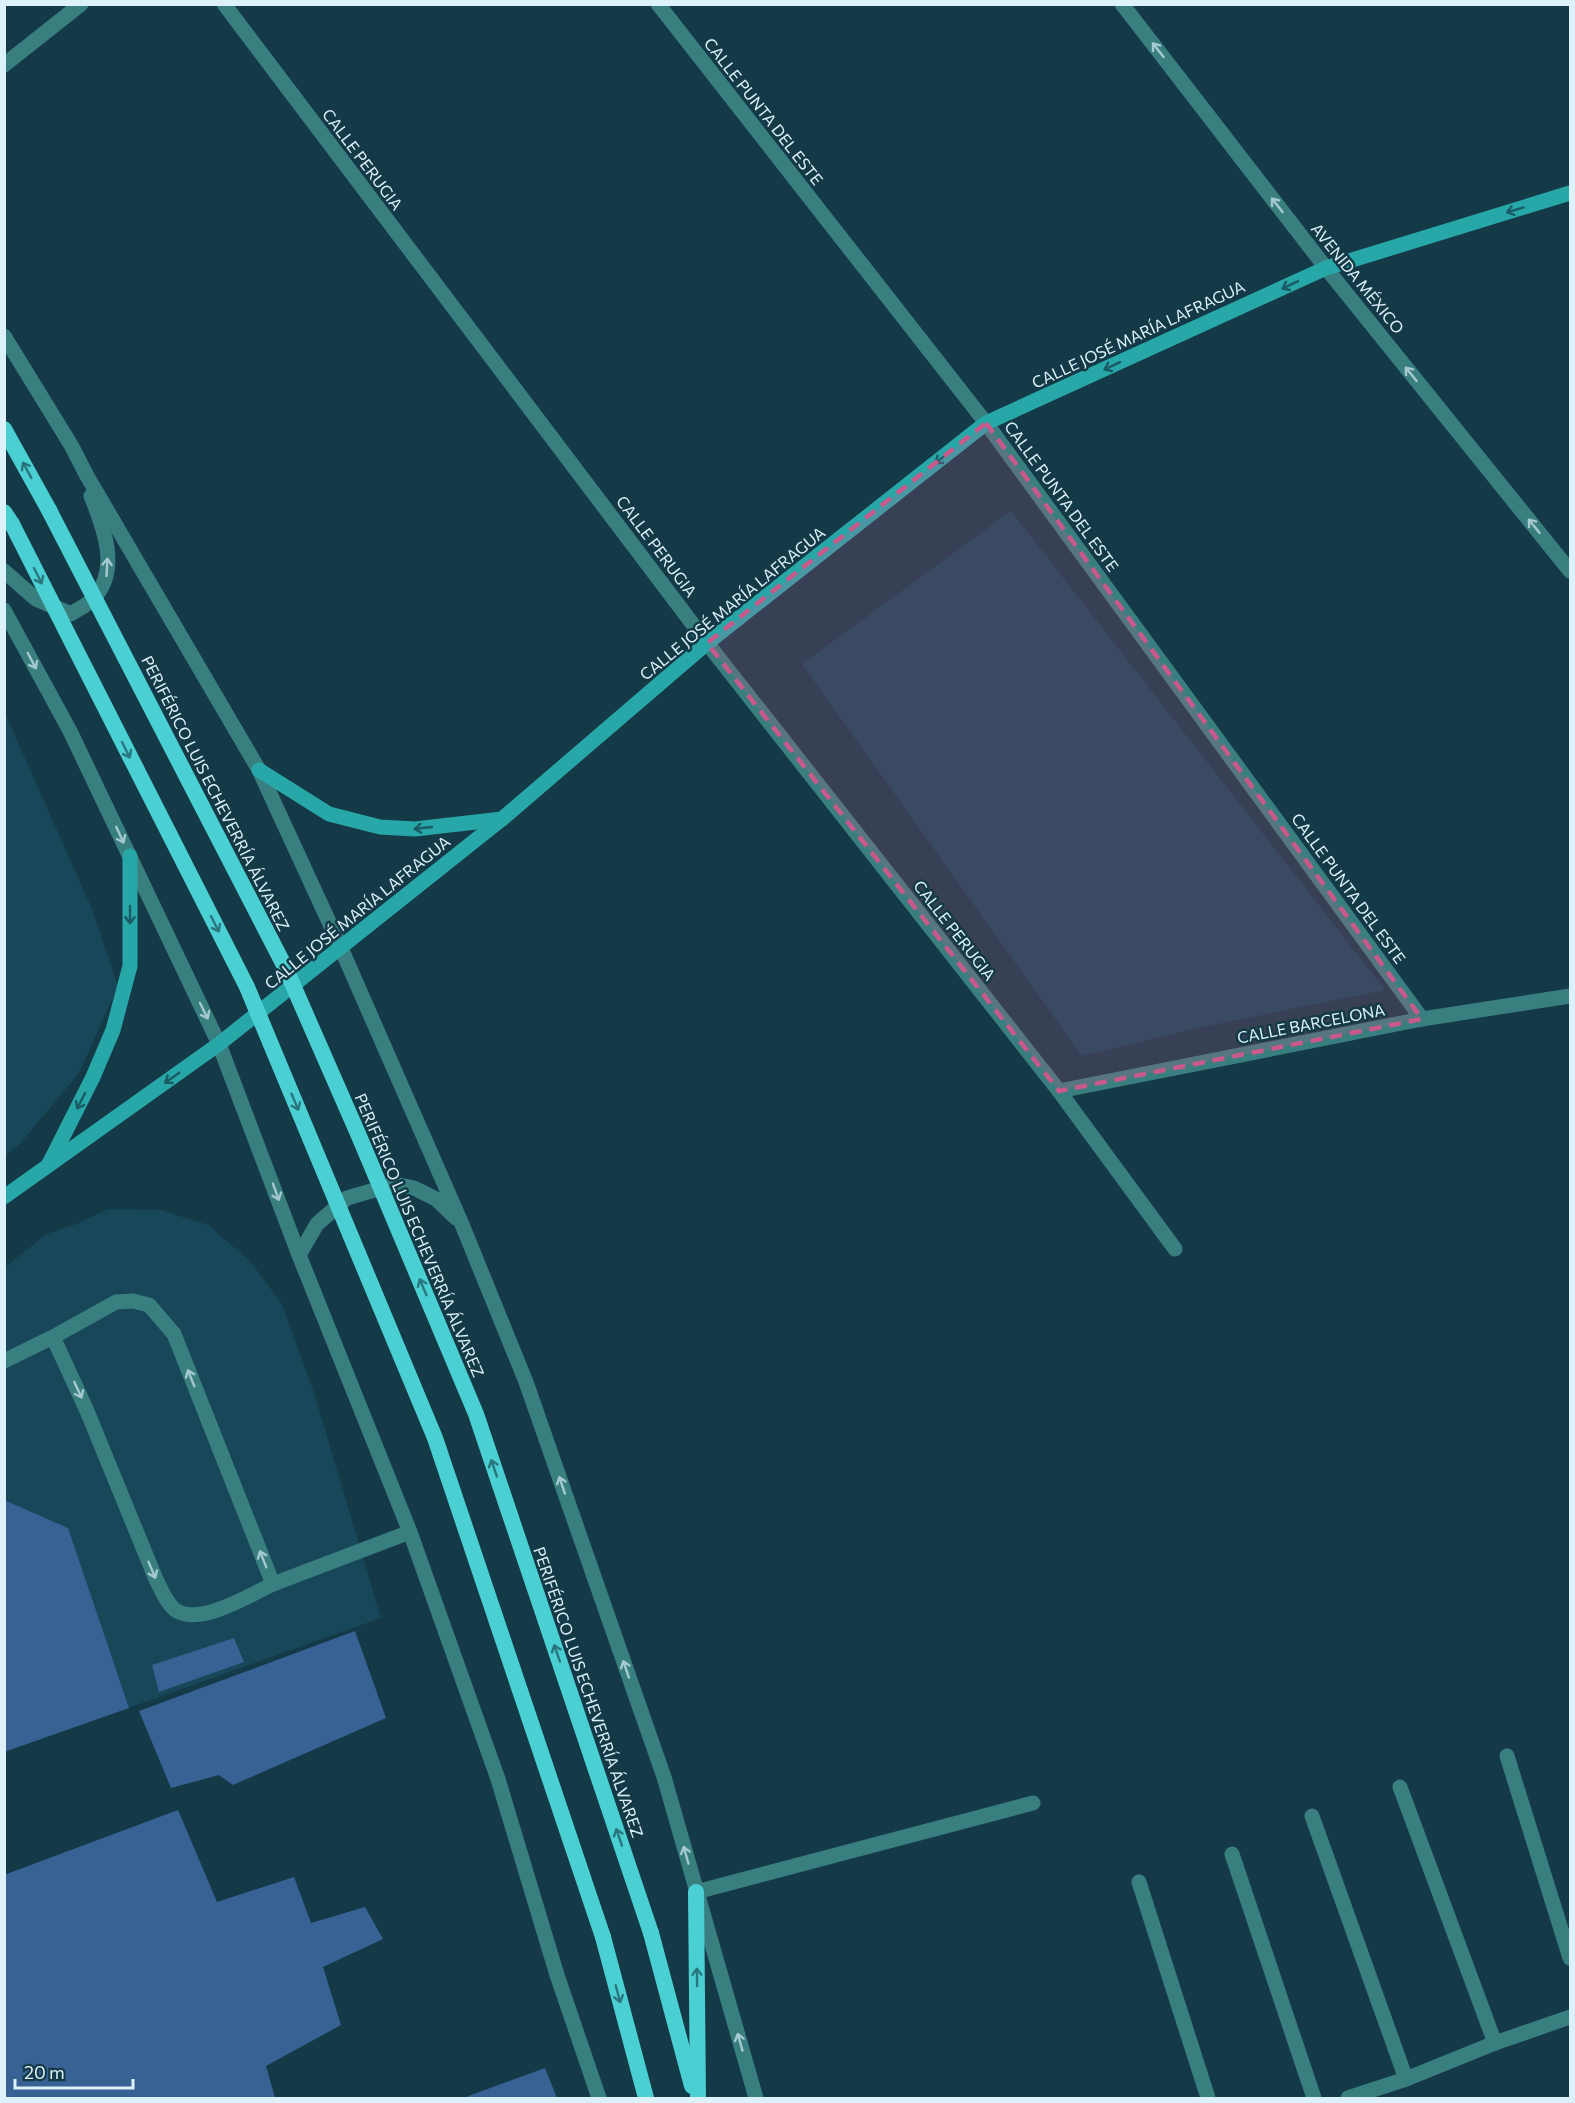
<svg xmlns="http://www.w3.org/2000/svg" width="1575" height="2103" viewBox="0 0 1575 2103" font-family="Commissioner,sans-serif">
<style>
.built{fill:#174758}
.building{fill:#386194}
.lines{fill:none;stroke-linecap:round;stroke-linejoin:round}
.service{stroke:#3a7f80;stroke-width:15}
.minor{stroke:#3a7f80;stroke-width:15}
.tertiary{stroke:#3a7f80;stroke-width:15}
.secondary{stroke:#28a7a9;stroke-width:15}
.trunk{stroke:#4ad0d2;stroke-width:16}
.trunk-bridge{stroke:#4ad0d2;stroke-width:16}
.oneway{stroke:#a4c9cf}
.oneway2{stroke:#1a5b65}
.oneway3{stroke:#2a767f}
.marked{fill:#ca598b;fill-opacity:0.2;stroke:#ca598b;stroke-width:4.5;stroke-dasharray:12 8;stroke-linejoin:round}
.labels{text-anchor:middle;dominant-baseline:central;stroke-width:5;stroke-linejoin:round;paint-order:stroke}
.street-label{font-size:16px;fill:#ddf1fa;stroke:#143a48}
</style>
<rect width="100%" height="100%" fill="#143a48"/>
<g class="built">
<path d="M1011,511l374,479 -192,39 -111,27 -280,-392z"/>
<path d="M4,711l88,198 26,77 -39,87 -60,72 -14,11z"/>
<path d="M108,1209l53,1 47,15 42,36 32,43 33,92 66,222 -376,134v-485l42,-33 32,-11z"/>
</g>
<g class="building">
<path d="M4,1500l64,28 61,180 -125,44z"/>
<path d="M355,1631l31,87 -153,67 -14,-10 -48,13 -32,-77z"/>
<path d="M234,1638l10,24 -85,30 -7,-27z"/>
<path d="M178,1810l39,92 77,-25 17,46 54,-16 18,32 -60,28 18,58 -75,41 9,32h-271v-223z"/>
<path d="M545,2068l12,30h-94z"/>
</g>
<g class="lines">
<g class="service">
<path d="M4,1361l49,-24 63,-35 17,-1 16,4 25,29 99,250c-23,11 -76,44 -99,25 -9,-8 -14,-22 -19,-32l-68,-166 -34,-74"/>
<path d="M273,1584l137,-52"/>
<path d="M1507,1756l63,202"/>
<path d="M1400,1787l95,256"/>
<path d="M1312,1816l94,263"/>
<path d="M1232,1854l82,244"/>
<path d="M1139,1882l69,216"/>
<path d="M696,1892l337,-89"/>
<path d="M1348,2098l58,-19 89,-36 75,-26"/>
</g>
<g class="minor">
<path d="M224,4l483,639 352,448 116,158"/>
<path d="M658,4l328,419 436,596"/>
<path d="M1122,4l204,264 244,303"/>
<path d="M4,65l77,-61"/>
<path d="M1059,1091l363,-72 148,-23"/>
</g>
<g class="tertiary">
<path d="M4,336l67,109 16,31 172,294 82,178 120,274 65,160 138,395 92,321"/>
<path d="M4,571l32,28 35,15c7,-5 17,-9 23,-16 26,-28 10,-70 -3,-102"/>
<path d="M4,610l66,121 149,313 80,211 111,277 88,247 59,196 42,123"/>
<path d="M299,1255l18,-31 30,-26 48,-14 19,4 22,11 20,19"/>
</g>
<g class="secondary">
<path d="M259,770l70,44 51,13 35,2 87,-10"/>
<path d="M49,1164l44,-87 20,-47 17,-64v-110"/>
<path d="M4,1197l215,-153 283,-225 205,-176 279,-220 340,-155 244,-75"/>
</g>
<g class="trunk">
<path d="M4,429l45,81"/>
<path d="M4,512l8,12"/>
<path d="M696,1892l2,206"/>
<path d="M651,1933l41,153"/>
<path d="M603,1937l43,161"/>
</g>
<g class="trunk-bridge">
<path d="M49,510l236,457 74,169 117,278 175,519"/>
<path d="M12,524l235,463 188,451 168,499"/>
</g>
</g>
<defs><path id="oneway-shaft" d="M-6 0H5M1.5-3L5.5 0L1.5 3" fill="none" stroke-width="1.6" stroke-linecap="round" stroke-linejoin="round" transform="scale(1.5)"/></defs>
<g class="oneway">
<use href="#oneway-shaft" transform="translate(1158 50) rotate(-128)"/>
<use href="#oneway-shaft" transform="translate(1277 205) rotate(-128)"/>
<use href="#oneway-shaft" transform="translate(1411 374) rotate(-129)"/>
<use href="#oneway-shaft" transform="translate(1534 526) rotate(-129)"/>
<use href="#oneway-shaft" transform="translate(107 567) rotate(-87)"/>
<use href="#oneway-shaft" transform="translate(32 661) rotate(62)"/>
<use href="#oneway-shaft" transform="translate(120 835) rotate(65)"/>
<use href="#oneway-shaft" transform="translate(204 1011) rotate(64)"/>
<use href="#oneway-shaft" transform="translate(276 1192) rotate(70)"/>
<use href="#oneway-shaft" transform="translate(191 1378) rotate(-112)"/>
<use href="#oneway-shaft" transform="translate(78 1390) rotate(65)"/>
<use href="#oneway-shaft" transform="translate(562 1485) rotate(-109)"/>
<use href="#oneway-shaft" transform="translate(263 1559) rotate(-112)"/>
<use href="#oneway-shaft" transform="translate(152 1570) rotate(67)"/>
<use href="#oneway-shaft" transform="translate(626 1669) rotate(-109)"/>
<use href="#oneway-shaft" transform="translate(686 1855) rotate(-106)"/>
<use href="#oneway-shaft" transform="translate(740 2042) rotate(-106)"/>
</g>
<g class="oneway2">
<use href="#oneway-shaft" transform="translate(1515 210) rotate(163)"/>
<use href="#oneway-shaft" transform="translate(1290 285) rotate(155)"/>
<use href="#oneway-shaft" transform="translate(1112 366) rotate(155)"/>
<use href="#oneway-shaft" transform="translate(942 458) rotate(142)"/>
<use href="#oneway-shaft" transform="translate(423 828) rotate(174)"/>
<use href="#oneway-shaft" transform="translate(130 915) rotate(90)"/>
<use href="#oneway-shaft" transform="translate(172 1078) rotate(145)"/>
<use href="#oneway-shaft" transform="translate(81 1101) rotate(117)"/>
</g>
<g class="oneway3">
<use href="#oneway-shaft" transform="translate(27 470) rotate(-119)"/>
<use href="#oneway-shaft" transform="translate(38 576) rotate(63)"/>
<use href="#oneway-shaft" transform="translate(126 750) rotate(63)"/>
<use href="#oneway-shaft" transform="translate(215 924) rotate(63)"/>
<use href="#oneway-shaft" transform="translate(295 1102) rotate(67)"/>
<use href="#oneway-shaft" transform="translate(423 1287) rotate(-113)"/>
<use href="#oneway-shaft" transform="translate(494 1468) rotate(-109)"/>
<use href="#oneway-shaft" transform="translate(557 1653) rotate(-109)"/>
<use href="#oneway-shaft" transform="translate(619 1837) rotate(-109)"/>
<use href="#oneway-shaft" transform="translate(697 1977) rotate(-91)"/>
<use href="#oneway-shaft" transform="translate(618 1994) rotate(75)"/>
</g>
<path class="marked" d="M986,423l436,596 -363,72 -352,-448z"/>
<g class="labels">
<g class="street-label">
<text transform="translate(764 111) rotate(52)">CALLE PUNTA DEL ESTE</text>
<text transform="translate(363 159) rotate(53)">CALLE PERUGIA</text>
<text transform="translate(1358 278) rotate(51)">AVENIDA MÉXICO</text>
<text transform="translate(1138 334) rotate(-25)">CALLE JOSÉ MARÍA LAFRAGUA</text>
<text transform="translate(1062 496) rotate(54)">CALLE PUNTA DEL ESTE</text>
<text transform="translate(657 546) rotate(53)">CALLE PERUGIA</text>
<text transform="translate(732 603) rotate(-39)">CALLE JOSÉ MARÍA LAFRAGUA</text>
<text transform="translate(216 793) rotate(63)">PERIFÉRICO LUIS ECHEVERRÍA ÁLVAREZ</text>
<text transform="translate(1349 888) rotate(54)">CALLE PUNTA DEL ESTE</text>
<text transform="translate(357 912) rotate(-39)">CALLE JOSÉ MARÍA LAFRAGUA</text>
<text transform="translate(955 930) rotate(52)">CALLE PERUGIA</text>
<text transform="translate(1311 1023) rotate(-11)">CALLE BARCELONA</text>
<text transform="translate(420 1235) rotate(67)">PERIFÉRICO LUIS ECHEVERRÍA ÁLVAREZ</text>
<text transform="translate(589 1692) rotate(71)">PERIFÉRICO LUIS ECHEVERRÍA ÁLVAREZ</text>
</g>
</g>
<rect width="1575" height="2103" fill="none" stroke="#ddf1fa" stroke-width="12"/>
<path d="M15 2079v9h118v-9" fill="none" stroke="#ddf1fa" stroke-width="3"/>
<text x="24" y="2079" font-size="18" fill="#ddf1fa" stroke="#143a48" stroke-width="4.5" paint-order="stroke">20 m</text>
</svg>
